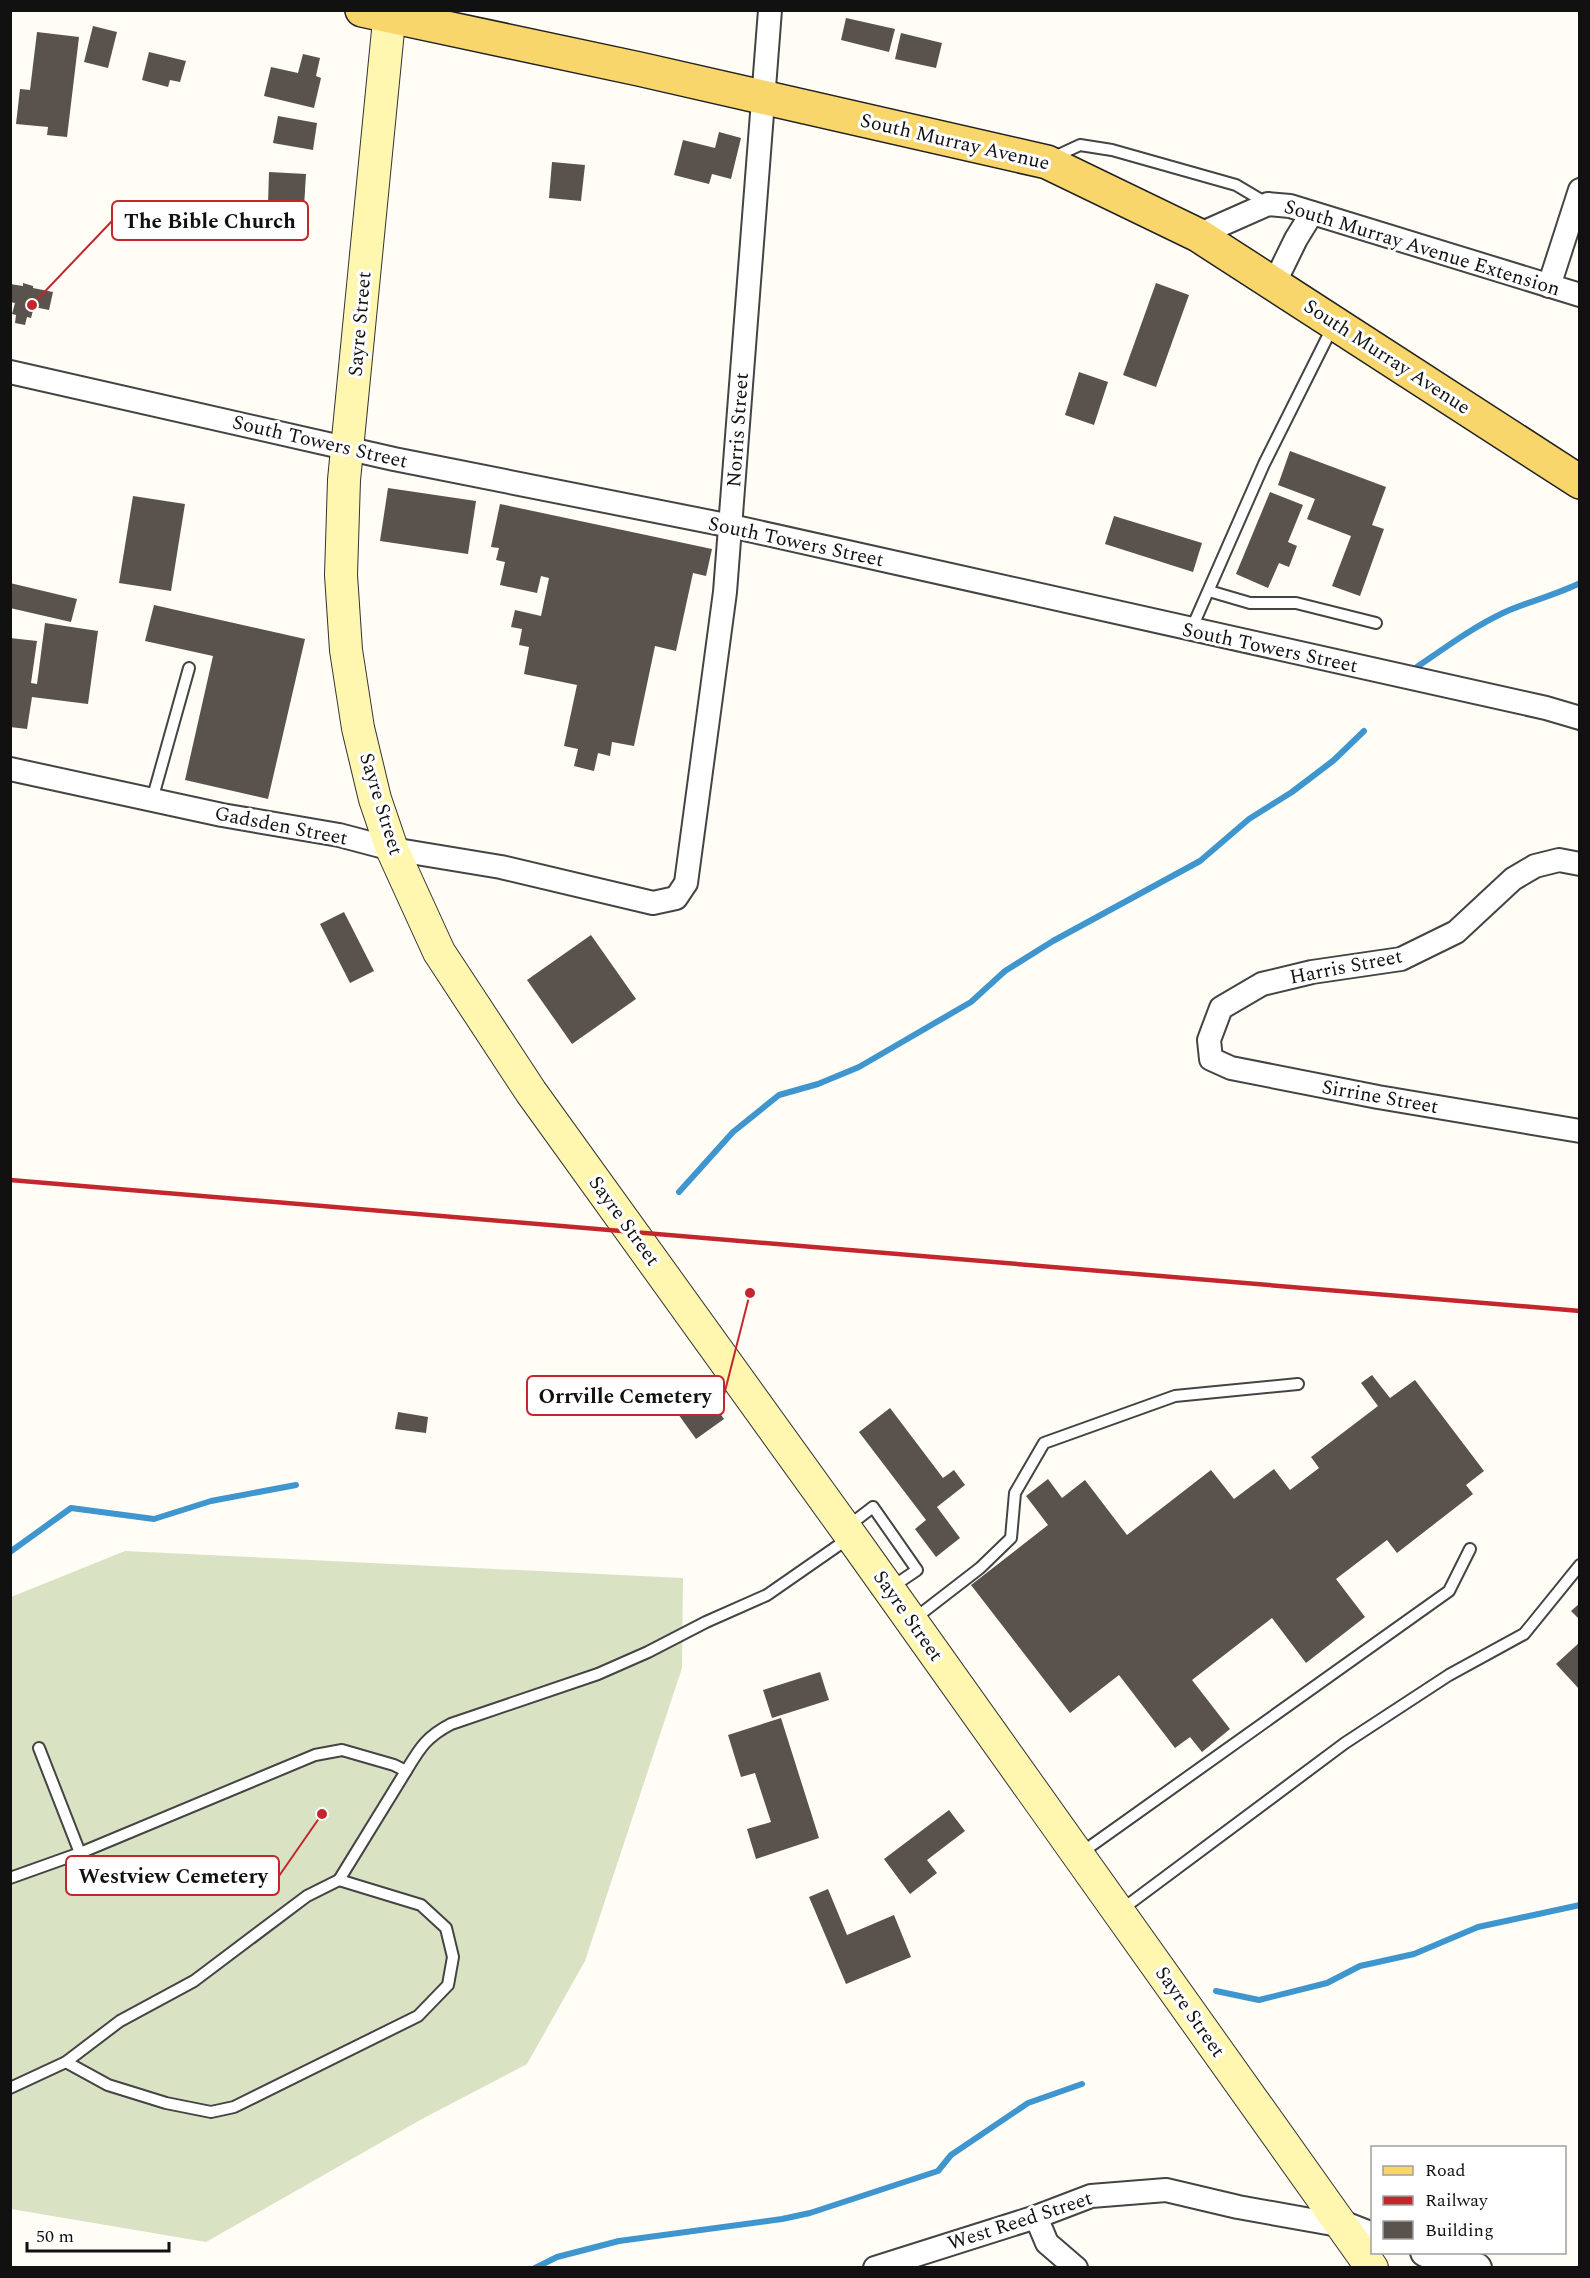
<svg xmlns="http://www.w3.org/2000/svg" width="1590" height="2278" viewBox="0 0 1590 2278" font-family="Spectral,serif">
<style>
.cemetery{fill:#d9e3c4}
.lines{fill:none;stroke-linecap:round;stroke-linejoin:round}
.stream{stroke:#3f96cf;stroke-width:6}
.building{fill:#5a524d}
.service-casing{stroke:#444;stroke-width:14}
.minor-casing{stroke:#444;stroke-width:26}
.tertiary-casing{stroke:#444;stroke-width:32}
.secondary-casing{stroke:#333;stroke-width:34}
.primary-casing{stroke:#222;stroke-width:36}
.service{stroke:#fff;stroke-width:10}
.minor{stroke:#fff;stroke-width:22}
.tertiary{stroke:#fff;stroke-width:28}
.secondary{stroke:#fff6b0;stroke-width:32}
.primary{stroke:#f9d66b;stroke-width:33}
.rail{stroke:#c4262e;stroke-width:4.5}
.labels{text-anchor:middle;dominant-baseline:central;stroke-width:6;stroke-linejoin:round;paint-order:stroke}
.street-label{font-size:20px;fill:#111;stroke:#fff}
.leader{fill:none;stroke:#c4262e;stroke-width:2}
.callout-dot{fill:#c4262e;stroke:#fff;stroke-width:2}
.callout{fill:#fff;stroke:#c4262e;stroke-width:2}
.callout-label{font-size:21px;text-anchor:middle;font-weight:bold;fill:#111}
</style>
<rect width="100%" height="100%" fill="#fffdf5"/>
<path class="cemetery" d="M125,1551l558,27 -1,90 -97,293 -58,103 -105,55 -216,123 -195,-33v-612z"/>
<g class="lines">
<g class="stream">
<path d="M1417,667c29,-20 56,-40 88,-55 25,-11 51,-17 75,-29"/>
<path d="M679,1192l54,-60 46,-37 39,-11 41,-17 112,-65 34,-31 48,-30 147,-80 49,-42 43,-27 42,-32 30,-29"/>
<path d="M10,1552l61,-44 83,11 57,-18 85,-16"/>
<path d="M1216,1991l43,9 68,-17 33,-17 54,-12 64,-27 102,-22"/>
<path d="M535,2268l22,-11 62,-16 163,-22 28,-6 128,-42 13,-16 77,-52 54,-19"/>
</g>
</g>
<g class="building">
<path d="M846,18l49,11 -6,23 -48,-12z"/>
<path d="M93,26l24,6 -9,36 -24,-6z"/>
<path d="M37,32l42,5 -12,100 -20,-2 1,-8 -32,-3 4,-35 10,1z"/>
<path d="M901,33l41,10 -6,25 -41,-9z"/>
<path d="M149,52l37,9 -6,21 -10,-2 -2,7 -26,-7z"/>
<path d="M303,54l17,4 -4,18 5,2 -7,30 -50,-12 7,-29 27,6z"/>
<path d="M278,116l39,7 -4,27 -40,-7z"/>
<path d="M719,132l22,6 -10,41 -19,-5 -3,10 -35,-9 9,-35 32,8z"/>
<path d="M552,162l33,3 -4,36 -32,-3z"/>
<path d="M269,172l37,2 -2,33 -36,-2z"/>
<path d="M23,283l10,3v2l20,4 -4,18 -15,-3 -3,11 -4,-1 -2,8 -10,-2 1,-8 -4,-1 3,-11 -5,-1v-18l13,2z"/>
<path d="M1156,283l33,12 -33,92 -33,-12z"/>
<path d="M1079,372l29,10 -14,43 -29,-10z"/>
<path d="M1290,451l96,36 -14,38 12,4 -24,67 -28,-10 19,-50 -44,-17 8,-20 -37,-14z"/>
<path d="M388,488l88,13 -8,53 -88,-13z"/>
<path d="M1270,492l33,13 -15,37 9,4 -8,21 -10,-4 -11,25 -32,-14z"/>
<path d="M133,496l52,8 -14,87 -52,-8z"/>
<path d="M500,504l212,45 -6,27 -13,-3 -17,78 -21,-5 -21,100 -22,-4 -2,14 -12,-3 -4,18 -20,-5 4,-17 -14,-3 13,-61 -53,-11 5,-27 -10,-2 3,-16 -11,-2 4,-17 26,6 8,-38 -8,-2 -4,17 -37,-8 5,-23 -9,-2 3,-12 -8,-1z"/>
<path d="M1114,516l88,27 -9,29 -88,-28z"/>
<path d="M10,583l67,16 -6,23 -61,-14z"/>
<path d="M154,605l151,34 -37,160 -83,-19 28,-124 -68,-15z"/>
<path d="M45,623l53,8 -10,73 -56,-7 -5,32 -17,-2v-89l27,3 -6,42 6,1z"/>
<path d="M344,912l30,59 -24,12 -30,-59z"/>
<path d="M591,935l45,64 -64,45 -45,-64z"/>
<path d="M1372,1375l18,23 25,-18 69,91 -18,14 7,9 -76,59 -10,-13 -51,39 29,38 -59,46 -34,-45 -80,62 38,49 -28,23 -12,-15 -15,11 -56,-73 -49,38 -99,-128 77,-60 -22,-29 22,-17 14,19 23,-18 42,55 84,-65 23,29 40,-30 16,21 29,-22 -8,-11 67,-51 -17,-23z"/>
<path d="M696,1380l28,39 -28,20 -28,-39z"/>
<path d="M890,1408l53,70 11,-8 11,15 -28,22 23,31 -24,19 -21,-28 11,-9 -67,-88z"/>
<path d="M398,1412l30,5 -2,16 -31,-4z"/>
<path d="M1580,1603v17l-9,-9z"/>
<path d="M1580,1642v48l-24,-26z"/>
<path d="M820,1672l9,28 -57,18 -9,-28z"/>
<path d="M781,1718l38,120 -63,21 -9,-30 24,-7 -16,-49 -14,4 -13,-42z"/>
<path d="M949,1810l16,21 -38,29 10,13 -27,21 -26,-35z"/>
<path d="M828,1889l19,46 47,-20 17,42 -65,27 -37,-87z"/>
</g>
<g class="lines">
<g class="service-casing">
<g id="service">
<path d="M1052,158l28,-13 32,5 124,35 32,19"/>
<path d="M1209,591l41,12h46l80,20"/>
<path d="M1191,630l73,-166 69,-138"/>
<path d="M152,800l37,-132"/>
<path d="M847,1527l26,-20 44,63 -25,17"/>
<path d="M914,1619l66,-51 31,-30 4,-45 29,-50 131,-47 123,-12"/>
<path d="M39,1748l41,105"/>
<path d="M1081,1853l368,-262 21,-42"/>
<path d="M10,1878l70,-25 235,-98 27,-5 52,15 12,6c14,-23 20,-34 45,-47l147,-50 50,-22 58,-30 61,-27 82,-57"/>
<path d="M1121,1910l224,-167 104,-68 75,-41 56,-69"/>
<path d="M66,2062l42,23 58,18 45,9 23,-5 184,-91 30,-31 5,-28 -7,-29 -25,-23 -82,-25"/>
<path d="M10,2088l56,-26 54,-41 74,-40 113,-85 32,-16 67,-109"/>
</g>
</g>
<g class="minor-casing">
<g id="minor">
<path d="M1198,235l70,-31 22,2 290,89"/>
<path d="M1274,284l22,-45 16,-26"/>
<path d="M1549,286l31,-96"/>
<path d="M10,372l384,87 337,67 815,182 34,10"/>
<path d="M10,769l212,46 117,20 53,14 109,18 152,36 23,-5 10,-15 39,-291 45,-582"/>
<path d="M1580,864l-21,-4 -24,6 -22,13 -57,53 -55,27 -89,13 -50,12 -41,24 -12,32 2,19 20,9 147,29 202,34"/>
<path d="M1036,2217l11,26 29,25"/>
<path d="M875,2268l161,-51 55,-21 75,-6 72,17 106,19"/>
</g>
</g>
<g class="tertiary-casing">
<g id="tertiary">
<path d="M1344,2226l28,11"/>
<path d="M1425,2252l52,16"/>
</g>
</g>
<g class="secondary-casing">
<path id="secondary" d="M390,10l-46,470 -3,95 5,75 12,78 17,71 17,50 47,103 92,140 325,451 516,725"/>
</g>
<g class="primary-casing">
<path id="primary" d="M362,10l277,59 408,93 151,73 382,247"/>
</g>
<use href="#service" class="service"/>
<use href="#minor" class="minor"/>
<use href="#tertiary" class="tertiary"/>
<use href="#secondary" class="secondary"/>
<use href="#primary" class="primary"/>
<path class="rail" d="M10,1180l1570,131"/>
</g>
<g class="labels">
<g class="street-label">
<text transform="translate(955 142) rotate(13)">South Murray Avenue</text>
<text transform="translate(1422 248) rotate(17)">South Murray Avenue Extension</text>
<text transform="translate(360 324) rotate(-85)">Sayre Street</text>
<text transform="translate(1387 357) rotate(33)">South Murray Avenue</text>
<text transform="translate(738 430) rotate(-86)">Norris Street</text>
<text transform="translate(320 442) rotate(13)">South Towers Street</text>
<text transform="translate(796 542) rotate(12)">South Towers Street</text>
<text transform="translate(1270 648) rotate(12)">South Towers Street</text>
<text transform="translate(381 804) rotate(73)">Sayre Street</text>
<text transform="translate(281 826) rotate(11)">Gadsden Street</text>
<text transform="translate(1346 967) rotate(-11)">Harris Street</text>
<text transform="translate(1380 1097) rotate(10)">Sirrine Street</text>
<text transform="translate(624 1221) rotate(54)">Sayre Street</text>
<text transform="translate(908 1616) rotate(55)">Sayre Street</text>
<text transform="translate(1190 2012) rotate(55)">Sayre Street</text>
<text transform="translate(1020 2221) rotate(-18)">West Reed Street</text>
</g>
</g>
<path class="leader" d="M32 305L112 221M750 1293L724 1395M322 1814L279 1876"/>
<g class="callout-dot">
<circle cx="32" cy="305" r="6"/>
<circle cx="750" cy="1293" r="6"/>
<circle cx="322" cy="1814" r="6"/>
</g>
<g class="callout">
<rect x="112" y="201" width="196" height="39" rx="6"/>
<rect x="527" y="1376" width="197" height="39" rx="6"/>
<rect x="66" y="1856" width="213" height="39" rx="6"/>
</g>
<g class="callout-label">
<text x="210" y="228">The Bible Church</text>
<text x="625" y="1403">Orrville Cemetery</text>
<text x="173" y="1883">Westview Cemetery</text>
</g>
<rect width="1590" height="2278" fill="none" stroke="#111111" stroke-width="24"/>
<rect x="1371" y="2146" width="195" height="108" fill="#ffffff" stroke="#a0a0a0" stroke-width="1.5"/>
<rect x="1383" y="2166" width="30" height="9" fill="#f9d66b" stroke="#a0a0a0" stroke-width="1.5"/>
<text x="1425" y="2176" font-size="18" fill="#111111">Road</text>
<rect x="1383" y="2196" width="30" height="9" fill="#c4262e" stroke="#a0a0a0" stroke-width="1.5"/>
<text x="1425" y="2206" font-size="18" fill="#111111">Railway</text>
<rect x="1383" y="2221" width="30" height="18" fill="#5a524d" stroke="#a0a0a0" stroke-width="1.5"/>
<text x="1425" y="2236" font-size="18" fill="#111111">Building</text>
<path d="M27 2242v9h142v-9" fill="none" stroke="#111111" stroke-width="3"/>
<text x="36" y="2242" font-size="18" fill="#111111" stroke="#ffffff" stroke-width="4.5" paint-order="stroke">50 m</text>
</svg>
